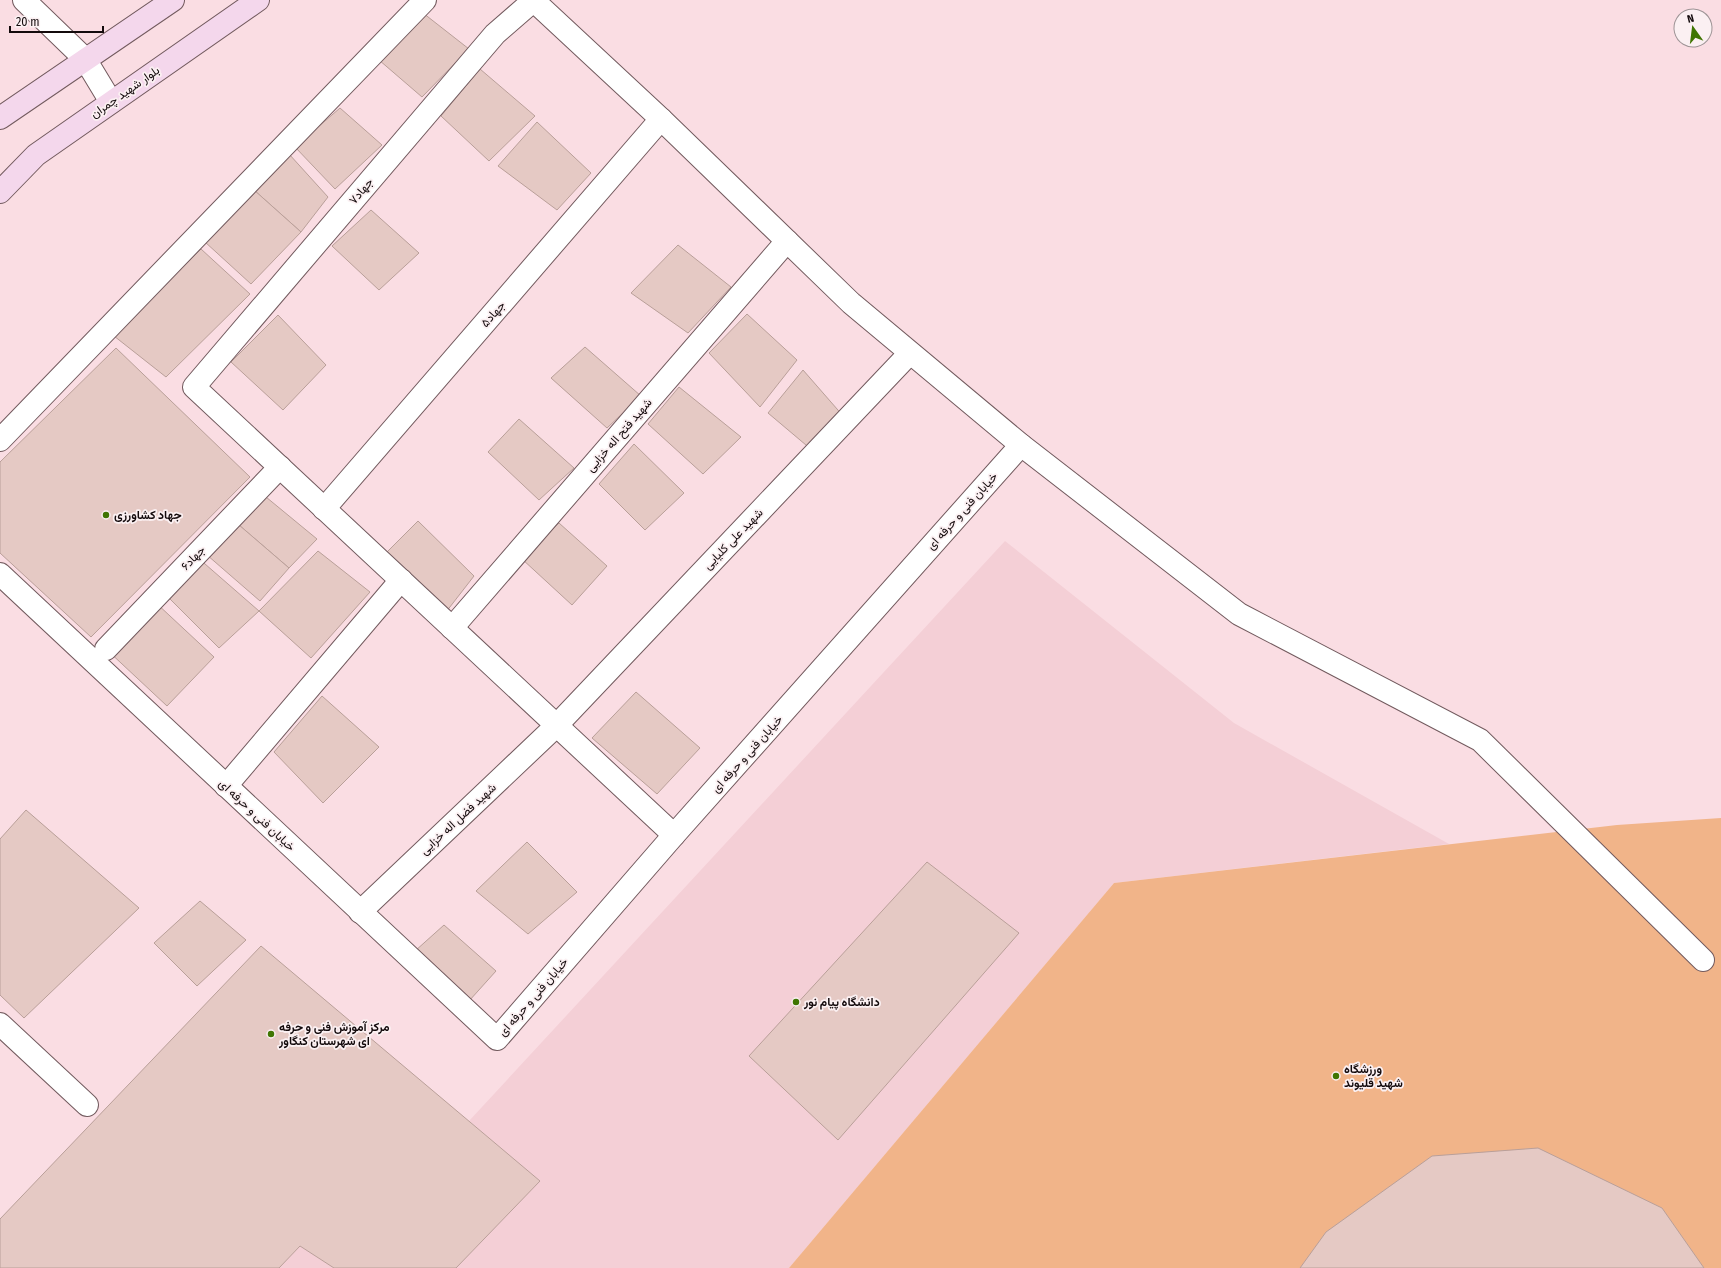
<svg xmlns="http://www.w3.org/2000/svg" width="1721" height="1268" viewBox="0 0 1721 1268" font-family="'Fira Sans Condensed',Vazirmatn,sans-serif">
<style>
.built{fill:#f4cfd6}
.green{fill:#f1b489}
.building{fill:#e5c9c4;stroke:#b99f99}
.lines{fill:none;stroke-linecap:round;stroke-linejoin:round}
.street-casing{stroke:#725a5e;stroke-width:24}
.secondary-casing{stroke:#725a5e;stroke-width:24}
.street{stroke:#fff;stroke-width:22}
.secondary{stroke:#f4d7ec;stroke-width:22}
.poi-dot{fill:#3f7502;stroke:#fbf0f2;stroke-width:1.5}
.labels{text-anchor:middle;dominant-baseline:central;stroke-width:3.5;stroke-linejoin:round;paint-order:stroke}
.street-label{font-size:12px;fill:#130a0c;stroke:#fbf0f2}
.poi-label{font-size:12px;font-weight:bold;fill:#130a0c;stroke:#fbf0f2;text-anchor:start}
</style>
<rect width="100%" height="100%" fill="#fadde3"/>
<g class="built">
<path d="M1005,541l229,182 215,121 -335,39 -325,385h-333l84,-87 -71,-60z"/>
<path d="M300,1246l34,22h-55z"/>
</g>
<path class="green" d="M1721,818v450h-932l325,-385 503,-58z"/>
<g class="building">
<path d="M423,13l46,36 -47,48 -43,-37z"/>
<path d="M480,69l55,47 -46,45 -48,-45z"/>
<path d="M340,108l42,37 -47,44 -40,-42z"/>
<path d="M537,122l54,51 -34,37 -59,-44z"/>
<path d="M289,154l39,43 -27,35 -47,-42z"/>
<path d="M254,190l47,42 -50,52 -46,-42z"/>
<path d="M371,210l48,43 -40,37 -47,-44z"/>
<path d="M678,245l53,42 -43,46 -57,-40z"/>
<path d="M201,249l49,45 -84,83 -52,-41z"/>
<path d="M747,314l50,46 -37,47 -51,-54z"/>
<path d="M278,315l48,50 -43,45 -52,-48z"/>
<path d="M585,347l56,49 -34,32 -56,-50z"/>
<path d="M116,348l134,129 -159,160 -91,-84v-91z"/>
<path d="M803,370l48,55 -32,31 -51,-43z"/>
<path d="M679,387l62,50 -38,37 -55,-50z"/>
<path d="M519,419l55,49 -35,32 -51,-48z"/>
<path d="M634,444l50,49 -39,37 -46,-46z"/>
<path d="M266,497l51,42 -28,29 -50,-43z"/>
<path d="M418,521l56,55 -28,36 -63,-56z"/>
<path d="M559,523l48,43 -35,39 -50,-46z"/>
<path d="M239,525l50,43 -29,33 -53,-46z"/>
<path d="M318,551l52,41 -59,66 -52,-47z"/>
<path d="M197,557l62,54 -40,37 -57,-57z"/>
<path d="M155,602l59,55 -47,49 -61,-57z"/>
<path d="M636,692l64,56 -43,46 -65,-56z"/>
<path d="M322,696l57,51 -56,56 -49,-51z"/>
<path d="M26,810l113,98 -115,110 -24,-23v-156z"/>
<path d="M527,842l50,50 -49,42 -52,-43z"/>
<path d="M927,862l92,71 -181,207 -89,-84z"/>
<path d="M200,901l46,39 -49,46 -43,-43z"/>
<path d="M444,925l52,46 -27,30 -54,-50z"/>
<path d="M261,946l279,235 -84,87h-122l-34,-22 -21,22h-279v-49z"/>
<path d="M1538,1148l124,60 42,60h-404l26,-36 106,-76z"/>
</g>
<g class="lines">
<g class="street-casing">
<g id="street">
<path d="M24,0l61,59 26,43"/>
<path d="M533,0l128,119 190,184 170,142 218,169 241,126 223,220"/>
<path d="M533,1l-38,33 -301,353 480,448"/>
<path d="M0,440l425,-440"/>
<path d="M324,509l337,-390"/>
<path d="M0,574l497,465 177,-204 347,-390"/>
<path d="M452,628l335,-387"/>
<path d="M106,649l174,-182"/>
<path d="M226,786l175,-206"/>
<path d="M360,912l196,-186 354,-373"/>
<path d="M0,1024l87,81"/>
</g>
</g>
<g class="secondary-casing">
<g id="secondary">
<path d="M0,118l173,-118"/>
<path d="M0,192l36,-37 222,-155"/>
</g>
</g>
<use href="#street" class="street"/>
<use href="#secondary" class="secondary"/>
</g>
<g class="poi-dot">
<circle cx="106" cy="515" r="4"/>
<circle cx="796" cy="1002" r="4"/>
<circle cx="271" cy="1034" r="4"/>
<circle cx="1336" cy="1076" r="4"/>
</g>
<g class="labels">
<g class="street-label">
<text transform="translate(125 92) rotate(-35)">بلوار شهید چمران</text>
<text transform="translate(361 191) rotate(-50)">جهاد۷</text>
<text transform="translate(493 314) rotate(-49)">جهاد۵</text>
<text transform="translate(619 435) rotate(-49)">شهید فتح اله خزایی</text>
<text transform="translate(962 511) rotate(-48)">خیابان فنی و حرفه ای</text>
<text transform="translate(733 539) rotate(-46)">شهید علی کلیایی</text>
<text transform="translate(193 558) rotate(-46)">جهاد۶</text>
<text transform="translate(747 754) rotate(-48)">خیابان فنی و حرفه ای</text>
<text transform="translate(257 815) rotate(43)">خیابان فنی و حرفه ای</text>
<text transform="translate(458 819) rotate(-43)">شهید فضل اله خزایی</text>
<text transform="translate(533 997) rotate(-49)">خیابان فنی و حرفه ای</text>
</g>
<g class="poi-label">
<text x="114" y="515">جهاد کشاورزی</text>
<text x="804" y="1002">دانشگاه پیام نور</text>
<text x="279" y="1027">مرکز آموزش فنی و حرفه<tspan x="279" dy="14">ای شهرستان کنگاور</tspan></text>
<text x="1344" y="1069">ورزشگاه<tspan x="1344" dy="14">شهید قلیوند</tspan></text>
</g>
</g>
<g transform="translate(1693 28) rotate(346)"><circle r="19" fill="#fbf0f2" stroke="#9e9496"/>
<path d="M0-3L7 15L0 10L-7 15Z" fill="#3f7502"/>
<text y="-6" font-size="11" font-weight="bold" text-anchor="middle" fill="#130a0c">N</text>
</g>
<path d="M10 26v6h93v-6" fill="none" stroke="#130a0c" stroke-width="2"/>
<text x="16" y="26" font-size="12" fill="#130a0c" stroke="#fbf0f2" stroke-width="3" paint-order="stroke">20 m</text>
</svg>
